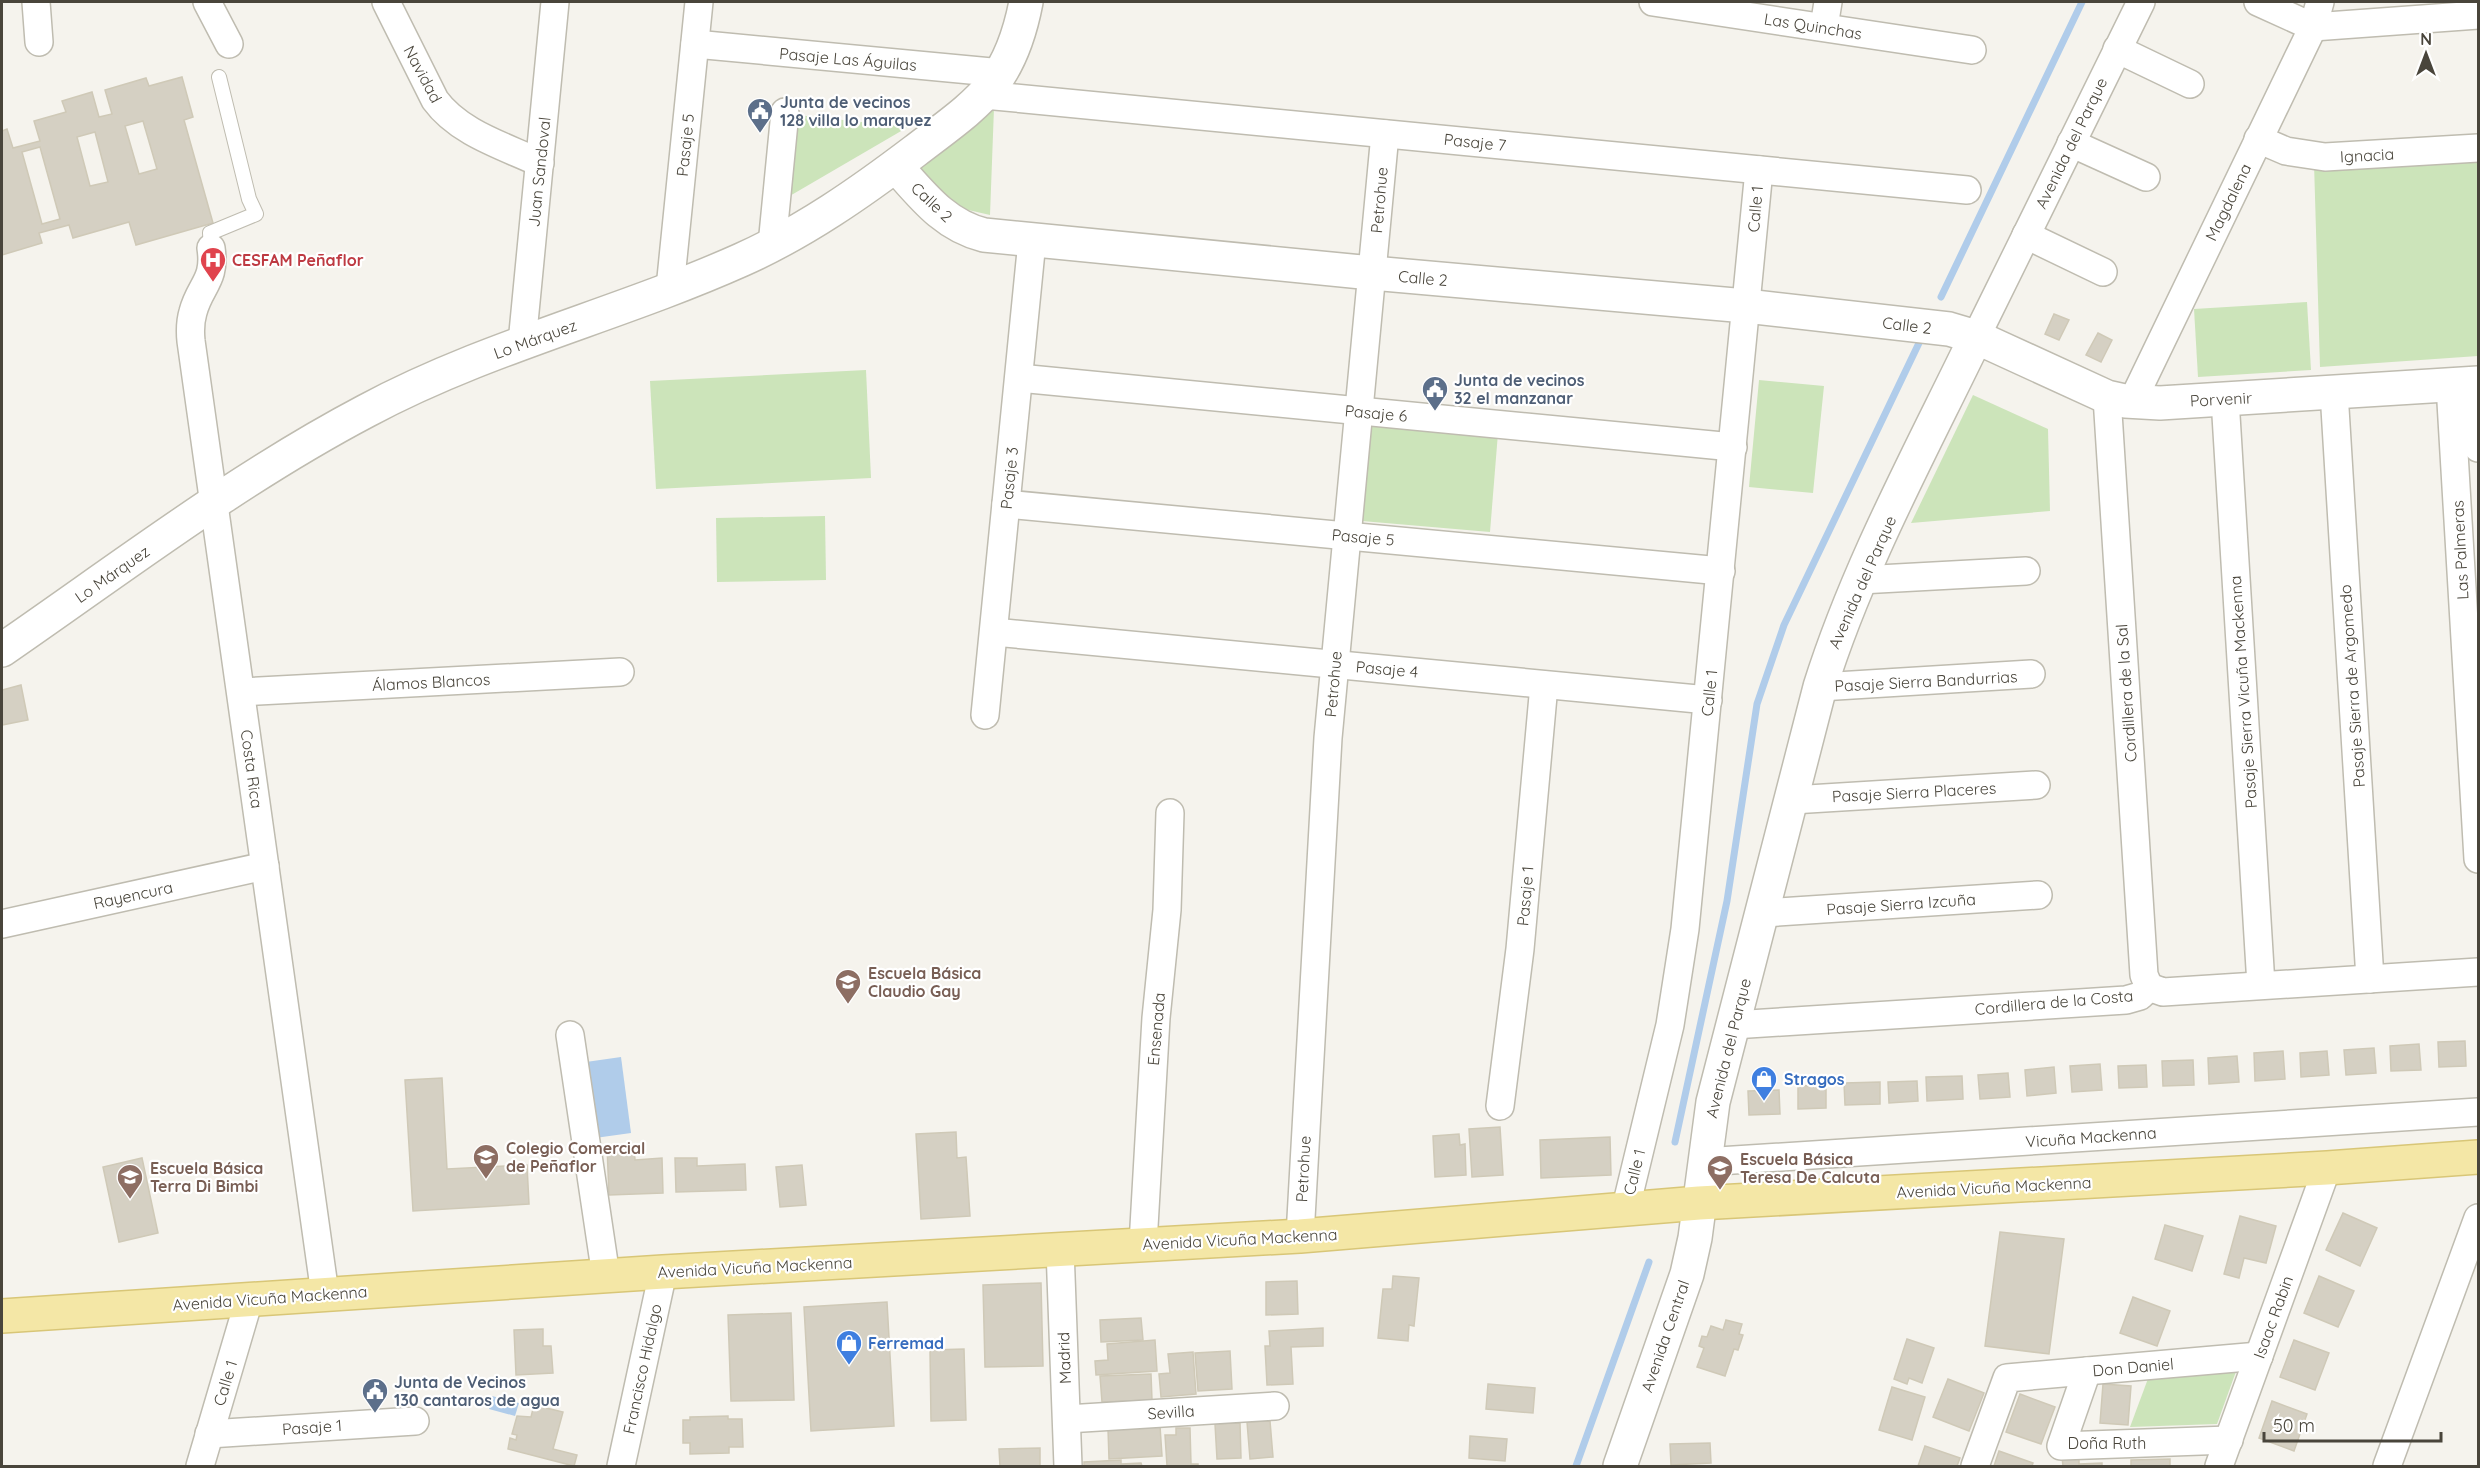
<svg xmlns="http://www.w3.org/2000/svg" width="2480" height="1468" viewBox="0 0 2480 1468" font-family="Quicksand,sans-serif">
<style>
.green{fill:#cce4ba}
.water{fill:#b0ccea}
.lines{fill:none;stroke-linecap:round;stroke-linejoin:round}
.stream{stroke:#b0ccea;stroke-width:7}
.building{fill:#d5d0c3;stroke:#cfc9b7;stroke-width:1.5;fill-rule:evenodd}
.service-casing{stroke:#bfbcb0;stroke-width:16}
.minor-casing{stroke:#bfbcb0;stroke-width:30}
.tertiary-casing{stroke:#bfbcb0;stroke-width:36}
.primary-casing{stroke:#d8c677;stroke-width:36}
.service{stroke:#fff;stroke-width:14}
.minor{stroke:#fff;stroke-width:27}
.tertiary{stroke:#fff;stroke-width:33}
.primary{stroke:#f4e7a6;stroke-width:33}
.labels{text-anchor:middle;dominant-baseline:central;stroke-width:4.5;stroke-linejoin:round;paint-order:stroke}
.street-label{font-size:16px;fill:#49453b;stroke:#fff}
.service-label{font-size:16px;font-weight:bold;fill:#4e5e75;stroke:#fff;text-anchor:start}
.health-label{font-size:16px;font-weight:bold;fill:#be3a42;stroke:#fff;text-anchor:start}
.education-label{font-size:16px;font-weight:bold;fill:#785e54;stroke:#fff;text-anchor:start}
.shop-label{font-size:16px;font-weight:bold;fill:#366cbe;stroke:#fff;text-anchor:start}
</style>
<rect width="100%" height="100%" fill="#f5f3ed"/>
<g class="green">
<path d="M994,108l-4,107 -39,-9 -38,-38z"/>
<path d="M797,115l111,12 -120,70z"/>
<path d="M2478,156v200l-158,11 -6,-204z"/>
<path d="M2307,302l4,68 -113,7 -4,-68z"/>
<path d="M866,370l5,108 -215,11 -6,-108z"/>
<path d="M1759,380l65,6 -11,107 -64,-6z"/>
<path d="M1973,395l75,34 2,82 -139,12z"/>
<path d="M1370,422l128,11 -8,99 -128,-11z"/>
<path d="M825,516l1,64 -109,2 -1,-64z"/>
<path d="M2238,1366l-21,58 -87,3 19,-51z"/>
</g>
<g class="water">
<path d="M621,1057l10,76 -36,5 -9,-76z"/>
<path d="M492,1396l27,7 -4,13 -26,-7z"/>
</g>
<g class="lines">
<g class="stream">
<path d="M1941,297l141,-295"/>
<path d="M1675,1142l52,-241 30,-197 27,-79 135,-282"/>
<path d="M1576,1466l73,-204"/>
</g>
</g>
<g class="building">
<path d="M182,77l11,40 -9,3 29,103 -77,22 -7,-23 -56,16 -4,-13 -30,8 3,10 -40,12v-124l5,-2 6,19 27,-7 -6,-20 32,-9 -4,-11 30,-9 7,25 13,-3 -7,-24 41,-12 3,8zM143,121l14,48 -18,5 -14,-48zM95,132l13,50 -18,4 -13,-49zM40,147l20,72 -18,5 -20,-72z"/>
<path d="M2054,314l15,6 -10,20 -14,-6z"/>
<path d="M2098,333l14,7 -11,22 -15,-7z"/>
<path d="M21,685l7,35 -26,5v-35z"/>
<path d="M2465,1041l1,25 -27,1 -1,-25z"/>
<path d="M2419,1044l2,26 -30,1 -1,-25z"/>
<path d="M2374,1048l2,25 -30,2 -2,-25z"/>
<path d="M2283,1051l2,28 -30,2 -1,-28z"/>
<path d="M2327,1051l2,24 -28,2 -1,-24z"/>
<path d="M2237,1056l2,26 -30,2 -1,-26z"/>
<path d="M2193,1060l1,25 -31,1 -1,-25z"/>
<path d="M2100,1064l2,26 -30,2 -2,-26z"/>
<path d="M2146,1065l1,22 -28,1 -1,-22z"/>
<path d="M2054,1067l2,26 -29,3 -2,-26z"/>
<path d="M2008,1073l2,24 -30,2 -2,-24z"/>
<path d="M1962,1076l1,23 -36,2 -1,-24z"/>
<path d="M442,1078l5,91 80,-4 2,39 -116,7 -8,-131z"/>
<path d="M1917,1081l1,20 -29,2 -1,-21z"/>
<path d="M1880,1082v22l-35,1 -1,-22z"/>
<path d="M1826,1085v23l-28,1v-23z"/>
<path d="M1779,1090l1,24 -31,1 -1,-24z"/>
<path d="M1500,1127l3,48 -31,2 -3,-48z"/>
<path d="M956,1132l1,26 9,-1 4,59 -49,3 -5,-85z"/>
<path d="M1459,1134l1,11 5,-1 1,31 -31,2 -2,-41z"/>
<path d="M1610,1137l1,38 -70,3 -1,-38z"/>
<path d="M634,1145l1,15 27,-2 1,35 -54,2 -2,-49z"/>
<path d="M142,1158l16,75 -39,9 -16,-75z"/>
<path d="M675,1158h22v8l48,-2 1,26 -70,2z"/>
<path d="M802,1165l4,40 -26,2 -4,-40z"/>
<path d="M2343,1213l34,15 -17,38 -34,-16z"/>
<path d="M2240,1216l36,10 -10,37 -22,-5 -5,20 -15,-4z"/>
<path d="M2165,1225l38,11 -11,35 -37,-12z"/>
<path d="M2000,1232l64,7 -15,115 -64,-8z"/>
<path d="M1393,1276l26,2 -5,48 -5,-1 -1,16 -30,-3 5,-49h9z"/>
<path d="M2319,1276l35,15 -16,36 -34,-14z"/>
<path d="M1297,1281l1,33 -32,1v-33z"/>
<path d="M1041,1283l2,83 -58,1 -2,-82z"/>
<path d="M2133,1297l37,14 -13,35 -37,-13z"/>
<path d="M887,1302l7,124 -83,5 -7,-124z"/>
<path d="M791,1313l3,87 -63,1 -3,-86z"/>
<path d="M1141,1318l2,22 -42,2 -1,-22z"/>
<path d="M1726,1320l16,4 -3,10 4,1 -5,15 -4,-1 -9,27 -28,-9 7,-19 -5,-2 3,-10 5,1 4,-11 12,4z"/>
<path d="M1323,1328v18l-32,1 2,37 -26,1 -2,-39h5l-1,-15z"/>
<path d="M543,1329v17h8l2,27 -37,2 -2,-45z"/>
<path d="M1907,1339l27,9 -12,35 -13,-5 -2,6 -13,-5z"/>
<path d="M1155,1340l2,31 -61,4 -1,-14 13,-1 -1,-16z"/>
<path d="M2294,1340l35,13 -14,37 -35,-13z"/>
<path d="M964,1349l2,71 -35,1 -1,-71z"/>
<path d="M1230,1351l2,38 -34,2 -3,-38z"/>
<path d="M1193,1352l3,42 -35,3 -2,-23 11,-1 -2,-19z"/>
<path d="M1151,1374l1,26 -50,2 -2,-26z"/>
<path d="M1948,1379l36,14 -15,38 -36,-14z"/>
<path d="M1488,1384l47,4 -2,25 -47,-4z"/>
<path d="M2103,1384l28,2 -3,39 -28,-2z"/>
<path d="M1892,1387l33,10 -13,43 -33,-10z"/>
<path d="M2020,1394l35,13 -14,37 -35,-12z"/>
<path d="M2272,1401l35,13 -13,37 -35,-13z"/>
<path d="M534,1405l29,7 -10,37 24,6 -3,11 -66,-17 2,-11 6,2 1,-5 -5,-1 5,-18 14,1z"/>
<path d="M728,1416v3h14l1,28h-14v6l-39,1v-11h-7v-23h7v-3z"/>
<path d="M1270,1421l3,36 -23,2 -3,-37z"/>
<path d="M1240,1423l1,35 -24,1 -2,-35z"/>
<path d="M1160,1426l2,30 -53,3 -1,-30z"/>
<path d="M1176,1428h14l1,36h7v2h-31l-2,-31h11z"/>
<path d="M1470,1436l37,3 -2,22 -36,-3z"/>
<path d="M1710,1443l1,20 -40,2 -1,-21z"/>
<path d="M1925,1446l35,12 -3,8h-39z"/>
<path d="M1040,1448v18h-40l-1,-17z"/>
<path d="M1999,1451l34,12 -1,3h-38z"/>
<path d="M2062,1457h17v7l23,-1v3h-39z"/>
<path d="M2170,1459v7h-39v-6z"/>
<path d="M1121,1460v4l20,-1 1,3h-58v-4z"/>
</g>
<g class="lines">
<g class="service-casing">
<path id="service" d="M211,248l-1,-15 46,-19 -7,-15 -30,-122"/>
</g>
<g class="minor-casing">
<g id="minor">
<path d="M36,2l3,40"/>
<path d="M207,2l22,42"/>
<path d="M386,2l49,98c24,33 69,46 105,63"/>
<path d="M1653,2l319,48"/>
<path d="M2258,2l55,25 165,-12"/>
<path d="M1824,27l4,-25"/>
<path d="M695,44l307,29"/>
<path d="M2117,49l73,35"/>
<path d="M984,95l983,95"/>
<path d="M2258,139l28,12 39,6 153,-9"/>
<path d="M2071,143l75,34"/>
<path d="M2026,235l77,37"/>
<path d="M772,245l13,-133"/>
<path d="M211,248c5,33 -11,37 -18,64 -3,10 -3,19 -2,29l134,953"/>
<path d="M670,288l29,-286"/>
<path d="M1976,337l165,-335"/>
<path d="M522,343l33,-341"/>
<path d="M1019,378l714,69"/>
<path d="M2474,383l4,65"/>
<path d="M2450,385l28,474"/>
<path d="M2334,392l36,587"/>
<path d="M2107,397l37,578 5,12"/>
<path d="M2225,399l36,586"/>
<path d="M2132,402l181,-375 7,-25"/>
<path d="M1006,504l715,67"/>
<path d="M1860,580l166,-9"/>
<path d="M994,632l714,68"/>
<path d="M1820,687l211,-13"/>
<path d="M241,692l379,-20"/>
<path d="M985,715l47,-474"/>
<path d="M1792,800l244,-15"/>
<path d="M1763,913l275,-18"/>
<path d="M2,924l263,-58"/>
<path d="M2149,987l14,5 315,-20"/>
<path d="M1733,1025l393,-25 14,-4 9,-9"/>
<path d="M570,1035l36,241"/>
<path d="M1500,1106l20,-157 24,-264"/>
<path d="M1703,1162l775,-50"/>
<path d="M1625,1211l45,-186 15,-96 74,-759"/>
<path d="M1300,1236l28,-498 57,-604"/>
<path d="M1143,1244l13,-226 11,-108 3,-97"/>
<path d="M1060,1249l8,217"/>
<path d="M2087,1371l-26,75 168,-6"/>
<path d="M1067,1419l208,-13"/>
<path d="M209,1434l206,-13"/>
<path d="M200,1466l49,-166"/>
<path d="M621,1466l42,-194"/>
<path d="M1975,1466l32,-88 252,-22"/>
<path d="M2219,1466l108,-298"/>
<path d="M2387,1466l91,-248"/>
</g>
</g>
<g class="tertiary-casing">
<g id="tertiary">
<path d="M896,166c26,29 48,59 88,69l388,38 374,33 203,23 27,8 131,60 18,4 35,2 318,-20"/>
<path d="M2,650c119,-82 235,-171 364,-239 119,-64 252,-96 375,-151 63,-28 120,-68 174,-109 64,-49 95,-66 111,-149"/>
<path d="M1620,1466l67,-192 8,-36 18,-136 107,-415c38,-121 101,-236 156,-350"/>
</g>
</g>
<g class="primary-casing">
<path id="primary" d="M2,1316l661,-44 637,-36 399,-33 628,-35 151,-11"/>
</g>
<use href="#service" class="service"/>
<use href="#minor" class="minor"/>
<use href="#tertiary" class="tertiary"/>
<use href="#primary" class="primary"/>
</g>
<defs>
<g id="civic-pin" transform="scale(1.35)"><path d="M0 17L-7.5 6A9.5 9.5 0 1 1 7.5 6Z" fill="#5c6f8a" stroke="#fff"/><path d="M-.6-6.5H3V-4.5H.6V-3L4-1V1h2V6H-6V1h2V-1L-.6-3ZM-1.2 2.5V6h2.4V2.5Z" fill="#fff"/></g>
<g id="hospital-pin" transform="scale(1.35)"><path d="M0 17L-7.5 6A9.5 9.5 0 1 1 7.5 6Z" fill="#e0444e" stroke="#fff"/><path d="M-5-5h3v3.5h4V-5h3V5h-3V1.5h-4V5h-3Z" fill="#fff"/></g>
<g id="school-pin" transform="scale(1.35)"><path d="M0 17L-7.5 6A9.5 9.5 0 1 1 7.5 6Z" fill="#8d6e63" stroke="#fff"/><path d="M0-5L7-2L0 1L-7-2ZM-4 1L0 2.5L4 1V4Q0 6-4 4Z" fill="#fff"/></g>
<g id="shop-pin" transform="scale(1.35)"><path d="M0 17L-7.5 6A9.5 9.5 0 1 1 7.5 6Z" fill="#3f7fe0" stroke="#fff"/><path d="M-5-2.5h2.3a2.7 3.5 0 0 1 5.4 0H5L5.5 6h-11ZM-1.5-2.5h3a1.5 2.3 0 0 0-3 0Z" fill="#fff"/></g>
</defs>
<g fill-rule="evenodd">
<use href="#civic-pin" x="760" y="111"/>
<use href="#hospital-pin" x="213" y="260"/>
<use href="#civic-pin" x="1435" y="389"/>
<use href="#school-pin" x="848" y="982"/>
<use href="#shop-pin" x="1764" y="1079"/>
<use href="#school-pin" x="486" y="1157"/>
<use href="#school-pin" x="1720" y="1168"/>
<use href="#school-pin" x="130" y="1177"/>
<use href="#shop-pin" x="849" y="1343"/>
<use href="#civic-pin" x="375" y="1391"/>
</g>
<g class="labels">
<g class="street-label">
<text transform="translate(1813 26) rotate(9)">Las Quinchas</text>
<text transform="translate(848 59) rotate(5)">Pasaje Las Águilas</text>
<text transform="translate(423 74) rotate(62)">Navidad</text>
<text transform="translate(1475 142) rotate(6)">Pasaje 7</text>
<text transform="translate(2071 143) rotate(-64)">Avenida del Parque</text>
<text transform="translate(685 145) rotate(-84)">Pasaje 5</text>
<text transform="translate(2367 155) rotate(-3)">Ignacia</text>
<text transform="translate(539 172) rotate(-84)">Juan Sandoval</text>
<text transform="translate(1379 200) rotate(-85)">Petrohue</text>
<text transform="translate(932 202) rotate(43)">Calle 2</text>
<text transform="translate(2228 202) rotate(-64)">Magdalena</text>
<text transform="translate(1755 209) rotate(-85)">Calle 1</text>
<text transform="translate(1423 278) rotate(5)">Calle 2</text>
<text transform="translate(1907 325) rotate(7)">Calle 2</text>
<text transform="translate(535 339) rotate(-20)">Lo Márquez</text>
<text transform="translate(2221 399) rotate(-3)">Porvenir</text>
<text transform="translate(1376 413) rotate(5)">Pasaje 6</text>
<text transform="translate(1009 478) rotate(-84)">Pasaje 3</text>
<text transform="translate(1363 537) rotate(5)">Pasaje 5</text>
<text transform="translate(2460 550) rotate(-93)">Las Palmeras</text>
<text transform="translate(112 574) rotate(-35)">Lo Márquez</text>
<text transform="translate(1862 582) rotate(-66)">Avenida del Parque</text>
<text transform="translate(1387 669) rotate(5)">Pasaje 4</text>
<text transform="translate(1926 681) rotate(-3)">Pasaje Sierra Bandurrias</text>
<text transform="translate(431 682) rotate(-3)">Álamos Blancos</text>
<text transform="translate(1333 684) rotate(-85)">Petrohue</text>
<text transform="translate(2352 686) rotate(-94)">Pasaje Sierra de Argomedo</text>
<text transform="translate(2243 692) rotate(-94)">Pasaje Sierra Vicuña Mackenna</text>
<text transform="translate(1709 693) rotate(-84)">Calle 1</text>
<text transform="translate(2126 693) rotate(-94)">Cordillera de la Sal</text>
<text transform="translate(252 769) rotate(82)">Costa Rica</text>
<text transform="translate(1914 792) rotate(-3)">Pasaje Sierra Placeres</text>
<text transform="translate(133 895) rotate(-12)">Rayencura</text>
<text transform="translate(1525 896) rotate(-85)">Pasaje 1</text>
<text transform="translate(1901 904) rotate(-4)">Pasaje Sierra Izcuña</text>
<text transform="translate(2054 1002) rotate(-5)">Cordillera de la Costa</text>
<text transform="translate(1156 1029) rotate(-85)">Ensenada</text>
<text transform="translate(1728 1048) rotate(-76)">Avenida del Parque</text>
<text transform="translate(2091 1137) rotate(-4)">Vicuña Mackenna</text>
<text transform="translate(1303 1169) rotate(-87)">Petrohue</text>
<text transform="translate(1634 1172) rotate(-76)">Calle 1</text>
<text transform="translate(1994 1187) rotate(-3)">Avenida Vicuña Mackenna</text>
<text transform="translate(1240 1239) rotate(-3)">Avenida Vicuña Mackenna</text>
<text transform="translate(755 1267) rotate(-3)">Avenida Vicuña Mackenna</text>
<text transform="translate(270 1298) rotate(-4)">Avenida Vicuña Mackenna</text>
<text transform="translate(2273 1317) rotate(-70)">Isaac Rabin</text>
<text transform="translate(1665 1336) rotate(-71)">Avenida Central</text>
<text transform="translate(1064 1358) rotate(-92)">Madrid</text>
<text transform="translate(2133 1367) rotate(-5)">Don Daniel</text>
<text transform="translate(642 1369) rotate(-78)">Francisco Hidalgo</text>
<text transform="translate(225 1383) rotate(-73)">Calle 1</text>
<text transform="translate(1171 1412) rotate(-4)">Sevilla</text>
<text transform="translate(312 1427) rotate(-4)">Pasaje 1</text>
<text x="2107" y="1443">Doña Ruth</text>
</g>
<g class="service-label">
<text x="780" y="102">Junta de vecinos<tspan x="780" dy="18">128 villa lo marquez</tspan></text>
<text x="1454" y="380">Junta de vecinos<tspan x="1454" dy="18">32 el manzanar</tspan></text>
<text x="394" y="1382">Junta de Vecinos<tspan x="394" dy="18">130 cantaros de agua</tspan></text>
</g>
<g class="health-label">
<text x="232" y="260">CESFAM Peñaflor</text>
</g>
<g class="education-label">
<text x="868" y="973">Escuela Básica<tspan x="868" dy="18">Claudio Gay</tspan></text>
<text x="506" y="1148">Colegio Comercial<tspan x="506" dy="18">de Peñaflor</tspan></text>
<text x="1740" y="1159">Escuela Básica<tspan x="1740" dy="18">Teresa De Calcuta</tspan></text>
<text x="150" y="1168">Escuela Básica<tspan x="150" dy="18">Terra Di Bimbi</tspan></text>
</g>
<g class="shop-label">
<text x="1784" y="1079">Stragos</text>
<text x="868" y="1343">Ferremad</text>
</g>
</g>
<rect width="2480" height="1468" fill="none" stroke="#49453b" stroke-width="6"/>
<g transform="translate(2426 54)" stroke="#ffffff" stroke-width="4.5" paint-order="stroke">
<path d="M0-4.5L10 22L0 15L-10 22Z" fill="#49453b"/>
<text y="-9" font-size="16" font-weight="bold" text-anchor="middle" fill="#49453b">N</text>
</g>
<path d="M2264 1432v9h177v-9" fill="none" stroke="#49453b" stroke-width="3"/>
<text x="2273" y="1432" font-size="18" fill="#49453b" stroke="#ffffff" stroke-width="4.5" paint-order="stroke">50 m</text>
</svg>
